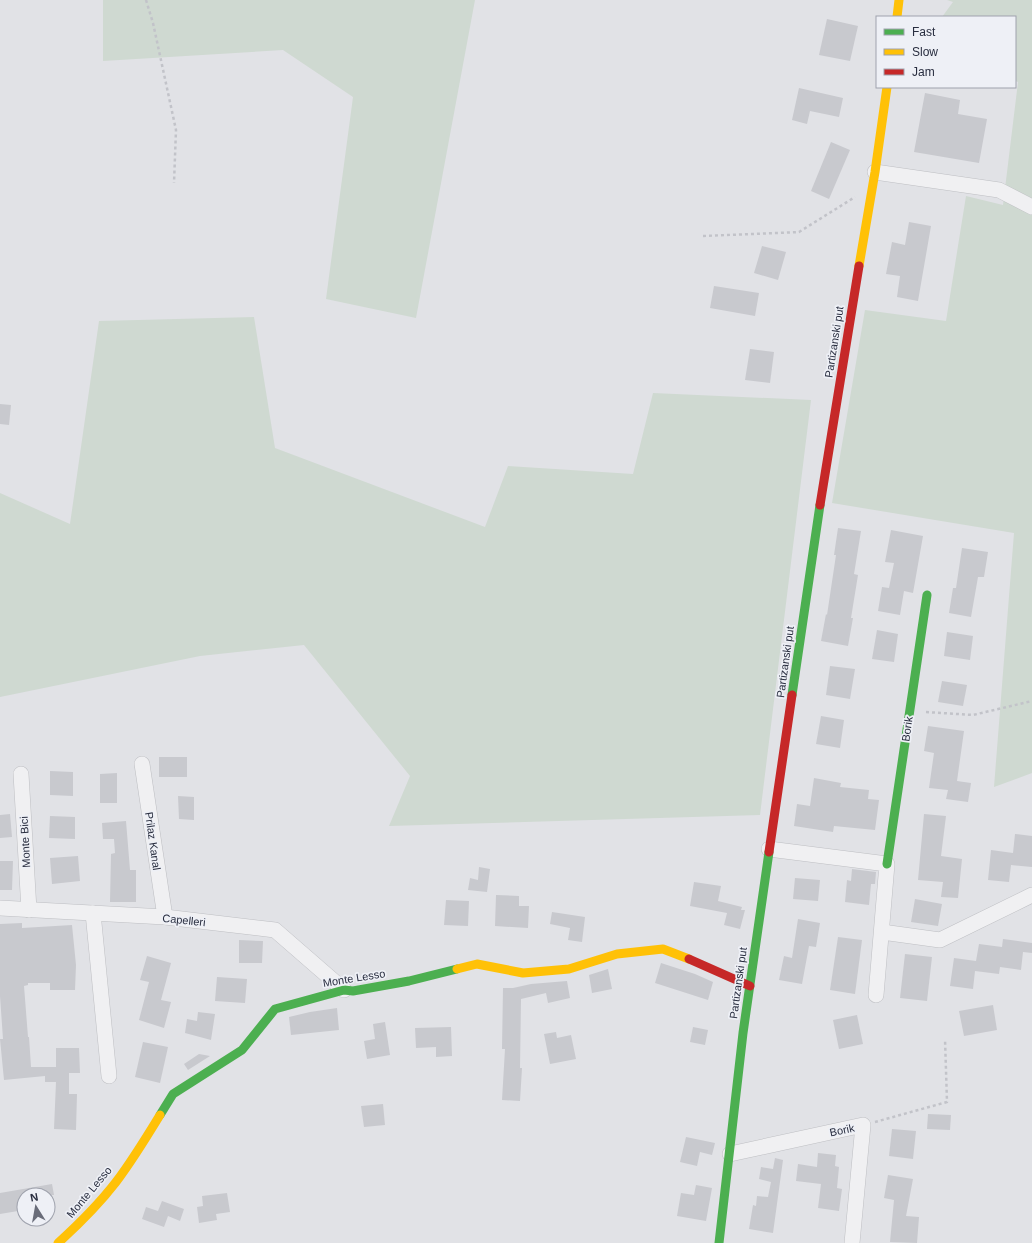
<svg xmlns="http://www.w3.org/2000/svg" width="1032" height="1243" viewBox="0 0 1032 1243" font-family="Arial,sans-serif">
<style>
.green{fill:#cfd9d1}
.building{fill:#c8c9ce}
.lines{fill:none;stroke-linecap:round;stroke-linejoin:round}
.street-casing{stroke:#bebfc3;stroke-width:16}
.path{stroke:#c2c3c9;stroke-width:2.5;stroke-dasharray:3 3;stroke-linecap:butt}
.street{stroke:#f0f0f2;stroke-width:15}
.fast{stroke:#4caf50;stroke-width:9}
.slow{stroke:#ffc107;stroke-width:9}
.jam{stroke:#c62828;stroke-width:9}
.labels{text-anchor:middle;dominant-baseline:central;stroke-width:3.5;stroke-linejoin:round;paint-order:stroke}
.street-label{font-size:11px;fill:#282d3f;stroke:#eef0f6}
</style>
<rect width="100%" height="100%" fill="#e1e2e6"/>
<g class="green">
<path d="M103,0h372l-59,318 -90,-19 27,-202 -70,-47 -180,11z"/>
<path d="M947,0h85v773l-38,14 20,-254 -182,-30 33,-193 81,11 20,-125 37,9 15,-123 -3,-1v-64h-73l11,-15z"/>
<path d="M254,317l21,131 210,79 23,-61 125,8 20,-81 158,7 -51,415 -371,11 21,-50 -106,-131 -104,11 -200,41v-204l70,31 29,-203z"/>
</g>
<g class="building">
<path d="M827,19l31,7 -8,35 -31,-6z"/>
<path d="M799,88l44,10 -4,19 -29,-6 -3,13 -15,-4z"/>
<path d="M925,93l35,7 -2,14 29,5 -8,44 -65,-11z"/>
<path d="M831,142l19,8 -21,49 -18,-8z"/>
<path d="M909,222l22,4 -13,75 -21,-4 3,-21 -14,-2 6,-32 13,3z"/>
<path d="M762,246l24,6 -8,28 -24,-7z"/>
<path d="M714,286l45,7 -4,23 -45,-8z"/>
<path d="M750,349l24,3 -4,31 -25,-3z"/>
<path d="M0,404l11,1 -2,20 -9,-1z"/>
<path d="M838,528l23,3 -7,43 4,1 -7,43h2l-5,28 -27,-5 5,-27 1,1 9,-60h-2z"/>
<path d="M891,530l32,6 -10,57 -9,-2 -4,24 -22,-4 4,-24 7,1 5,-25 -9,-1z"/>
<path d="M962,548l26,4 -4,25h-6l-7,40 -22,-4 4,-25h3z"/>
<path d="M877,630l21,4 -4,28 -22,-3z"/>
<path d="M947,632l26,4 -3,24 -26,-4z"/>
<path d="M830,666l25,3 -5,30 -24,-4z"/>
<path d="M942,681l25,4 -4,21 -25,-4z"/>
<path d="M821,716l23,4 -4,28 -24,-4z"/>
<path d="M928,726l36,5 -7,50 14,2 -3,19 -22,-3 2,-9 -19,-2 5,-35 -10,-2z"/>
<rect x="159" y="757" width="28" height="20"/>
<path d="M50,771l23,1v24l-23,-1z"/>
<path d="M117,773v30h-17v-29z"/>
<path d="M814,778l27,5 -1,4 29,3 -1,9 11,1 -4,30 -41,-4 -1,6 -39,-6 3,-22 13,2z"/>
<path d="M178,796l16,1v23l-15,-1z"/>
<path d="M10,814l2,23 -12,1v-23z"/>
<path d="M924,814l22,2 -5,40 21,3 -4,39 -17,-1 2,-15 -25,-2z"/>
<path d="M50,816l25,1v22l-26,-1z"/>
<path d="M126,821l4,49h6v32h-26l1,-48 4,-1 -1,-14h-11l-1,-16z"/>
<path d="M1015,834l17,2v31l-21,-2 -2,17 -21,-2 3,-30 22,3z"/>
<path d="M78,856l2,25 -28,3 -2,-26z"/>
<path d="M0,861h13l-1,29h-12z"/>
<path d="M479,867l11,2 -3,23 -19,-2 2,-12 8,2z"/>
<path d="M852,869l24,3 -1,12h-4l-2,21 -24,-3 2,-22 4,1z"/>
<path d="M795,878l25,2 -2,21 -25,-2z"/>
<path d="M694,882l27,4 -3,15 24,6 -1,3h4l-5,19 -16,-4 3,-12 -37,-7z"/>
<path d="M496,895l23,1v10h10l-1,22 -33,-2z"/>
<path d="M915,899l27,5 -4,22 -27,-4z"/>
<path d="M446,900l23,1 -1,25 -24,-1z"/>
<path d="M552,912l33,5 -3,25 -14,-2 2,-12 -20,-4z"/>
<path d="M798,919l22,4 -4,24 -7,-1 -7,38 -23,-4 5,-24 8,2z"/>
<path d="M22,923v5l50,-3 4,40 -1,25h-25v-7h-22v2l-4,1 4,51h1l2,30h25v-19h23l1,25h-11v21h8l-1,36 -22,-1 2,-47h-11v-6l-41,4 -4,-41h3l-3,-43v-72z"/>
<path d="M838,937l24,3 -7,54 -25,-4z"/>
<path d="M1003,939l29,4v10l-9,-1 -2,18 -21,-3 -1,7 -24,-3 -2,18 -23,-3 4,-28 22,3 3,-17 23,3z"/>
<path d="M239,940l24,1 -1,22h-23z"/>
<path d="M905,954l27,3 -5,44 -27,-3z"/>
<path d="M147,956l24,7 -10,37 10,2 -7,26 -25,-8 10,-38 -9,-2z"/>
<path d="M661,963l34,11 18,8 -5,18 -53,-17z"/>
<path d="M608,969l4,20 -20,4 -3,-18z"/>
<path d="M217,977l30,2 -2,24 -30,-2z"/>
<path d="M567,981l3,17 -22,5 -2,-10 -25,6 -1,69h2l-2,33 -18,-1 3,-51h-3l1,-61h10l18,-4z"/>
<path d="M993,1005l4,25 -33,6 -5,-25z"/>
<path d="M337,1008l2,22 -48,5 -2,-18 21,-5z"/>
<path d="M198,1012l17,2 -4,26 -26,-7 2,-14 10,2z"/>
<path d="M857,1015l6,29 -24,5 -6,-29z"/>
<path d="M385,1022l5,33 -23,4 -3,-18 11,-2 -2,-15z"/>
<path d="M451,1027l1,29 -16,1v-10l-20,1 -1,-20z"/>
<path d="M693,1027l15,3 -3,15 -15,-3z"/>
<path d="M556,1032l1,6 14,-3 5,24 -26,5 -6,-30z"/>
<path d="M143,1042l25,5 -8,36 -25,-6z"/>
<path d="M199,1054l11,2 -22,14 -4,-6z"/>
<path d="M383,1104l2,21 -21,2 -3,-21z"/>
<path d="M928,1114l23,1 -1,15 -23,-1z"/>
<path d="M892,1129l24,2 -3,28 -24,-3z"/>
<path d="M686,1137l29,6 -3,12 -12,-3 -3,14 -17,-4z"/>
<path d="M818,1153l18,2 -1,11 4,1 -2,21 5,1 -3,22 -21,-3 3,-24 -25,-3 2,-17 19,3z"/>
<path d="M775,1158l8,2 -10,73 -24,-4 4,-24 3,1 1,-10 11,1 3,-15 -12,-3 2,-12 12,2z"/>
<path d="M888,1175l25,4 -7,37 13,1 -2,26 -27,-1 4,-42 -10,-2z"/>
<path d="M52,1184l2,11h-30v15l-24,4v-21z"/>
<path d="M696,1185l16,3 -6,33 -29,-5 4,-23 13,2z"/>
<path d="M227,1193l3,19 -14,2 1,6 -18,3 -2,-16 6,-1 -1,-10z"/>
<path d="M162,1201l22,8 -4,12 -12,-5 -4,11 -22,-8 4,-12 12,4z"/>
</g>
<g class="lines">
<g class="street-casing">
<g id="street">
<path d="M875,172l124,18 33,17"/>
<path d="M142,764l23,153"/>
<path d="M21,774l8,136"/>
<path d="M769,849l118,15 -11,131"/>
<path d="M0,908l165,9 110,13 69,60"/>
<path d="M93,913l16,163"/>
<path d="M882,932l58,8 92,-45"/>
<path d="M730,1154l133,-29 -11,118"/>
</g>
</g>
<g class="path">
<path d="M146,0l7,23 23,107 -2,53"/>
<path d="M703,236l96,-4 56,-35"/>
<path d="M926,712l47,3 59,-14"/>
<path d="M875,1122l72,-20 -2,-63"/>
</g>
<use href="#street" class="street"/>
<g class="fast">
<path d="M792,695l28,-190"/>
<path d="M887,864l40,-269"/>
<path d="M160,1115l13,-21 69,-44 33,-41 69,-19 9,1 56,-10 48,-12"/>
<path d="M719,1243l24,-210 26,-181"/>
</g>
<g class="slow">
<path d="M897,17l2,-17"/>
<path d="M859,266l16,-94 12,-85"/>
<path d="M457,969l20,-5 46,9 46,-4 48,-15 46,-5 26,10"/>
<path d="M58,1243c21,-19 41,-39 58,-61 16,-21 30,-44 44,-67"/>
</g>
<g class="jam">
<path d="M820,505l39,-239"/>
<path d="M769,852l23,-157"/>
<path d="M689,959l61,27"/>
</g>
</g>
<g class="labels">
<g class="street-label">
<text transform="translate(834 342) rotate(-81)">Partizanski put</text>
<text transform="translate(785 662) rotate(-82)">Partizanski put</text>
<text transform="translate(907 729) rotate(-82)">Borik</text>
<text transform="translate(153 841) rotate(82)">Prilaz Kanal</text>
<text transform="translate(25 842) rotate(-93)">Monte Bici</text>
<text transform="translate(184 920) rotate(6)">Capelleri</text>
<text transform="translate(354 978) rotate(-9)">Monte Lesso</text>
<text transform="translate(738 983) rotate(-82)">Partizanski put</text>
<text transform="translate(842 1130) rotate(-12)">Borik</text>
<text transform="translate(89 1192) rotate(-50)">Monte Lesso</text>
</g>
</g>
<rect x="876" y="16" width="140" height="72" fill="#eef0f6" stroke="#9fa2ad"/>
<rect x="884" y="29" width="20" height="6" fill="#4caf50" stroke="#9fa2ad"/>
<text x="912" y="36" font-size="12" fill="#282d3f">Fast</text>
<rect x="884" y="49" width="20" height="6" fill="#ffc107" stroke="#9fa2ad"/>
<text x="912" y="56" font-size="12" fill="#282d3f">Slow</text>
<rect x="884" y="69" width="20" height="6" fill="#c62828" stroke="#9fa2ad"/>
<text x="912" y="76" font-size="12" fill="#282d3f">Jam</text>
<g transform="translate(36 1207) rotate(349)"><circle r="19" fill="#eef0f6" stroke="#9fa2ad"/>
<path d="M0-3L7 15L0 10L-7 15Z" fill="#696c79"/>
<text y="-6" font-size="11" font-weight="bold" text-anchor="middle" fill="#282d3f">N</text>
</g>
</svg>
